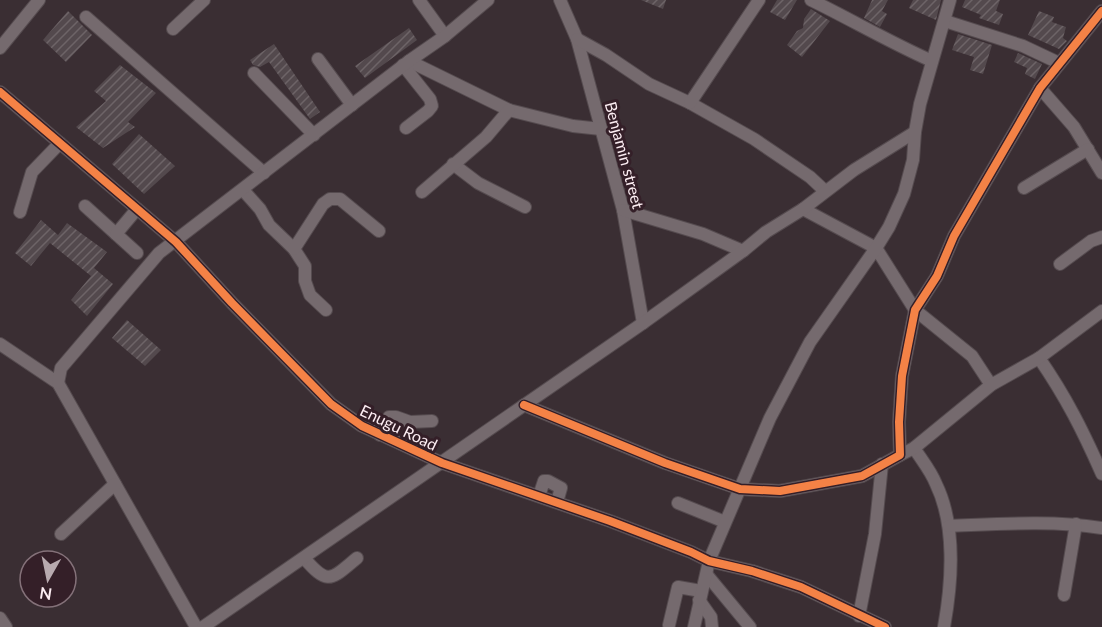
<svg xmlns="http://www.w3.org/2000/svg" width="1102" height="627" viewBox="0 0 1102 627" font-family="Lato,sans-serif">
<style>
.building{fill:url(#building-hatch)}
.lines{fill:none;stroke-linecap:round;stroke-linejoin:round}
.minor-casing{stroke:#554b4f;stroke-width:14}
.minor{stroke:#756a6e;stroke-width:12}
.cycleway-casing{stroke:#341f28;stroke-width:11}
.cycleway{stroke:#f48246;stroke-width:8}
.labels{text-anchor:middle;dominant-baseline:central;stroke-width:6;stroke-linejoin:round;paint-order:stroke}
.street-label{font-size:16px;fill:#fcedf2;stroke:#341f28}
</style>
<defs>
<pattern id="building-hatch" width="6" height="6" patternUnits="userSpaceOnUse" patternTransform="scale(1.5)"><rect width="6" height="6" fill="#53494d"/><path d="M-1 1l2-2M0 6l6-6M5 7l2-2" fill="none" stroke="#6d6467"/></pattern>
</defs>
<rect width="100%" height="100%" fill="#3a2e33"/>
<g class="building">
<path d="M641,0h25l-3,9z"/>
<path d="M777,0h20l-12,20 -15,-8z"/>
<path d="M872,0h16l-6,11 5,3 -7,13 -16,-9z"/>
<path d="M913,0h28l-5,20 -27,-12z"/>
<path d="M965,0h35l-4,11 7,3 -4,11 -20,-7 2,-3 -19,-8z"/>
<path d="M811,9l19,12 -28,36 -15,-12 10,-14 6,-3 1,-9z"/>
<path d="M68,11l24,24 -26,27 -23,-22z"/>
<path d="M1039,11l15,6 -2,5 14,5 -3,11 4,3 -8,8 -31,-14z"/>
<path d="M409,28l8,12 -52,38 -10,-12z"/>
<path d="M958,34l34,11 -9,29 -13,-4 4,-13 -22,-7z"/>
<path d="M274,44l46,68 -10,7 -41,-57 -9,5 -7,-2 -3,-5z"/>
<path d="M1018,53l24,11 -7,15 -10,-5 2,-6 -13,-6z"/>
<path d="M120,65l36,28 -28,29 7,5 -32,21 -27,-21 30,-26 -12,-10z"/>
<path d="M139,134l36,32 -31,28 -32,-30z"/>
<path d="M41,220l17,15 9,-12 40,29 -13,16 19,16 -26,32 -16,-16 20,-24 -41,-33 -19,23 -16,-13z"/>
<path d="M127,320l34,30 -16,16 -33,-28z"/>
</g>
<g class="lines">
<g class="minor-casing">
<g id="minor">
<path d="M419,0l26,36"/>
<path d="M560,0l17,39 46,171 20,113"/>
<path d="M811,0c41,20 80,43 121,61"/>
<path d="M86,17l178,156"/>
<path d="M945,21l78,25 36,17"/>
<path d="M173,29l31,-29"/>
<path d="M577,39l29,16 43,29 41,19 64,36 56,38 15,14"/>
<path d="M0,48l39,-48"/>
<path d="M318,59l34,46"/>
<path d="M409,61l100,49 64,16 28,3"/>
<path d="M403,65l27,34 2,7 -4,5 -22,17"/>
<path d="M254,73l60,62"/>
<path d="M1040,88l34,39 28,46"/>
<path d="M0,92l176,150 56,61 99,101 31,22 80,37 168,58 81,31 18,9 43,10 49,16 84,40"/>
<path d="M690,103l69,-103"/>
<path d="M453,164l25,19 47,24"/>
<path d="M1024,188l64,-39"/>
<path d="M243,190l17,19 9,16 25,24 11,17v15l5,14 16,15"/>
<path d="M422,192l64,-55 23,-27"/>
<path d="M85,206l31,28"/>
<path d="M137,209l-21,25 21,19"/>
<path d="M803,209l73,39 39,62 57,46 19,29"/>
<path d="M623,210l80,24 40,17"/>
<path d="M20,212l12,-40 28,-29"/>
<path d="M294,249l29,-45 7,-5h10l39,32"/>
<path d="M1060,264l31,-23 11,-4"/>
<path d="M0,344l58,39 138,244"/>
<path d="M1039,358c27,39 44,73 63,116"/>
<path d="M58,383l3,-15 98,-115 250,-192 36,-25 43,-36"/>
<path d="M524,405l141,58 75,26 40,2 82,-15 38,-21 -1,-33 3,-46 13,-66 22,-34 17,-40 86,-148 62,-77"/>
<path d="M380,435l9,-18h7l14,5 22,-1"/>
<path d="M914,448c7,11 17,23 22,36 20,41 16,99 8,143"/>
<path d="M900,455l14,-7 77,-63 48,-27 63,-47"/>
<path d="M539,496l5,-15h4l13,7 -4,14"/>
<path d="M678,503l47,19"/>
<path d="M949,526c51,-2 102,-6 153,2"/>
<path d="M61,534l54,-50"/>
<path d="M304,558c25,29 27,21 53,0"/>
<path d="M707,575l43,52"/>
<path d="M1064,595l12,-71"/>
<path d="M699,600l12,17 1,10"/>
<path d="M859,616l16,-82 7,-70"/>
<path d="M0,618l6,9"/>
<path d="M669,625l9,-38 23,4"/>
<path d="M203,627l440,-304 100,-72 23,-19 37,-23 51,-39 61,-38"/>
<path d="M694,627l15,-66 61,-143 40,-76 66,-94 13,-21 15,-33 9,-34 2,-28 5,-28 30,-104"/>
</g>
</g>
<use href="#minor" class="minor"/>
<g class="cycleway-casing">
<g id="cycleway">
<path d="M0,92l176,150 56,61 99,101 31,22 80,37 168,58 81,31 18,9 43,10 49,16 84,40"/>
<path d="M524,405l141,58 75,26 40,2 82,-15 38,-21 -1,-33 3,-46 13,-66 22,-34 17,-40 86,-148 62,-77"/>
</g>
</g>
<use href="#cycleway" class="cycleway"/>
</g>
<g class="labels">
<g class="street-label">
<text transform="translate(625 155) rotate(75)">Benjamin street</text>
<text transform="translate(399 427) rotate(26)">Enugu Road</text>
</g>
</g>
<g transform="translate(48 579) rotate(189)"><circle r="28" fill="#341f28" stroke="#847179" stroke-width="1.5"/>
<path d="M0-4.5L10 22L0 15L-10 22Z" fill="#b8aaaf"/>
<text y="-9" font-size="16" font-weight="bold" text-anchor="middle" fill="#fcedf2">N</text>
</g>
</svg>
